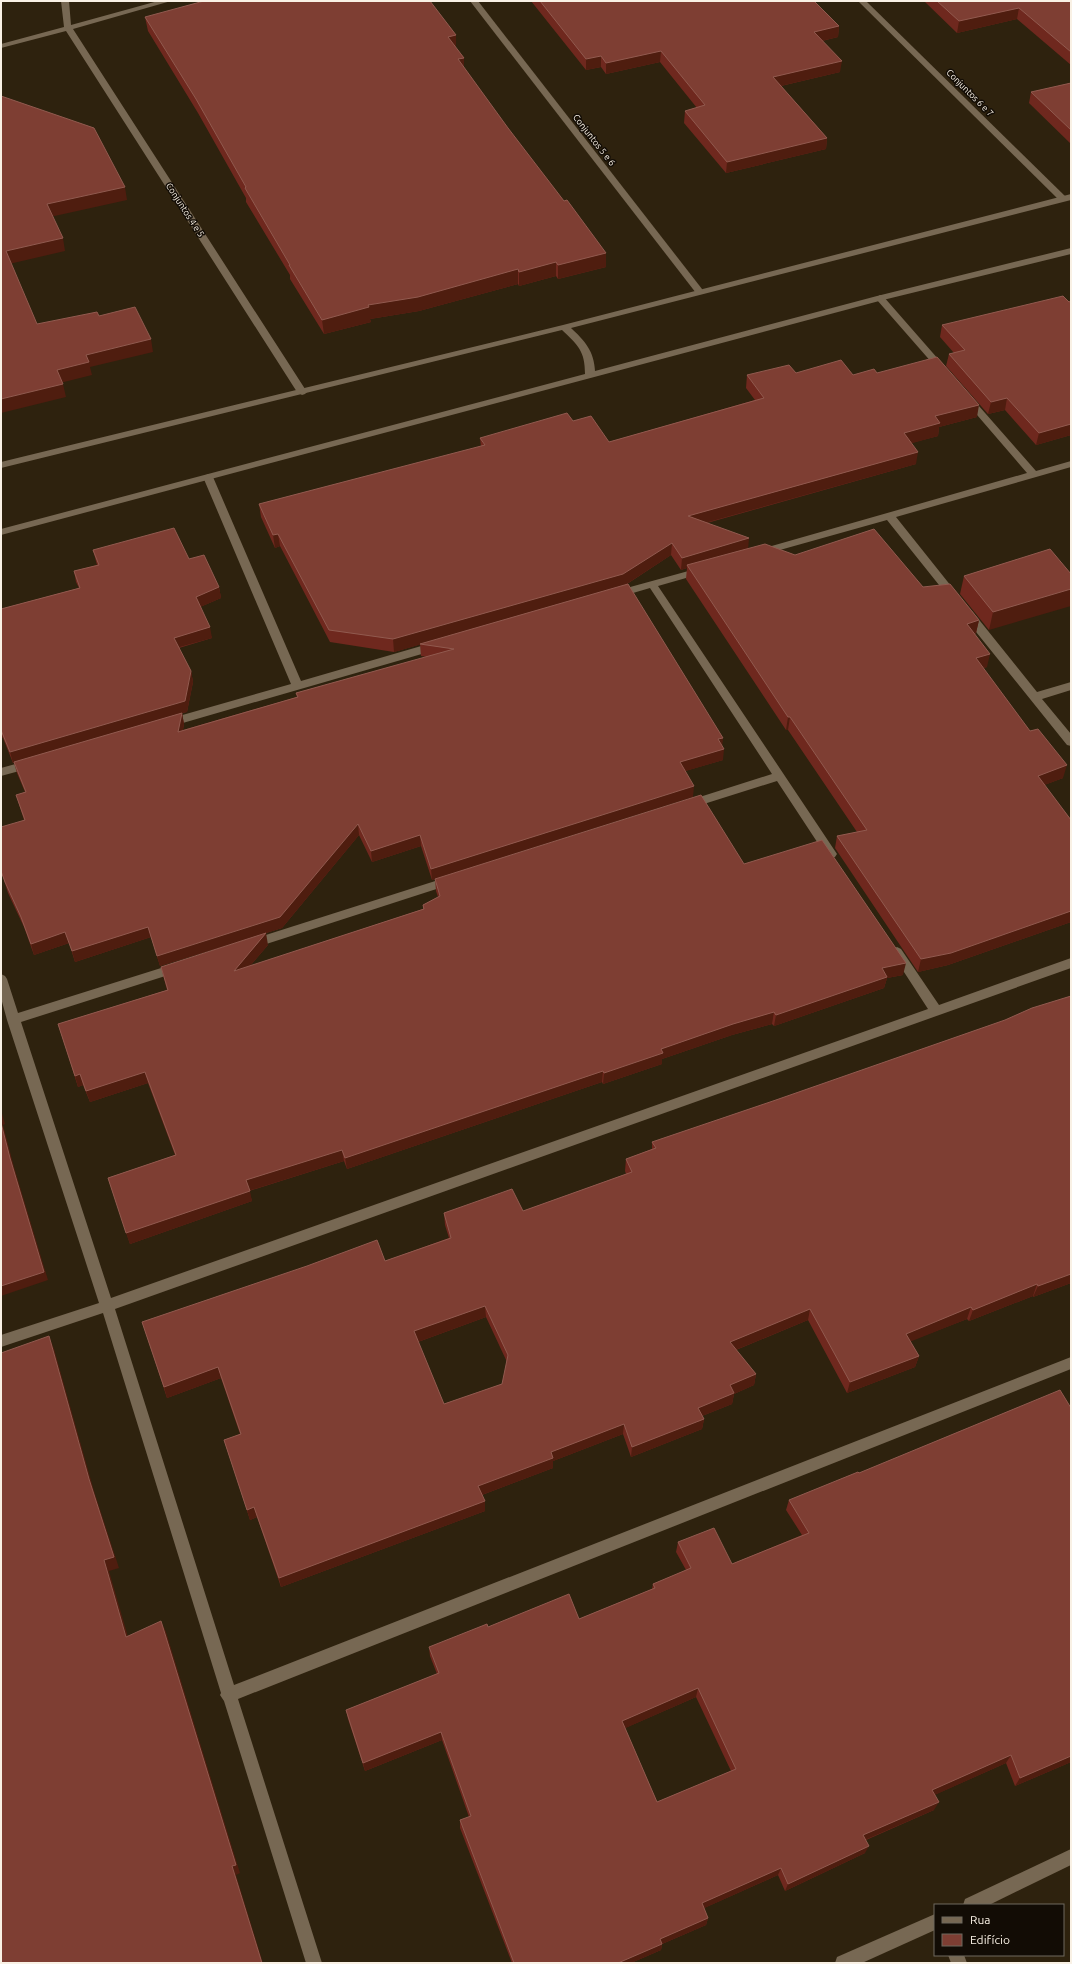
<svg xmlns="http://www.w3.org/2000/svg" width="1072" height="1964" viewBox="0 0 1072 1964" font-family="Ubuntu,sans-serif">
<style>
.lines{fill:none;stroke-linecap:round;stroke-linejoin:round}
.street{fill:#776853;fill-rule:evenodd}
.secondary{fill:#776853;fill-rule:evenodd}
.wall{fill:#6f281e;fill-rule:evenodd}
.shaded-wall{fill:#4f1d0f}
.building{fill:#7e3e33;stroke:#915a4f;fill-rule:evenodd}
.labels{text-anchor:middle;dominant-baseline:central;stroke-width:3;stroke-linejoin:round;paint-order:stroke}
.far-street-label{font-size:9px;fill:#f9f1e5;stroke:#120c05}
</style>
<rect width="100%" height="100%" fill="#2e220e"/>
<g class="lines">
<g class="street">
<path d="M61,1h8l2,24 87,-24h13l-98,28 234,363 -2,2 -3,1 -5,-3 -231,-361 -65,17v-4l63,-17z"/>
<path d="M470,1h8l224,288v4h-6z"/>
<path d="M858,1h8l200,196v4h-6z"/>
<path d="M880,295l3,1 63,72v4h-6l-63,-72 -1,-2z"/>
<path d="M968,396l3,1 65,74 35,-10v6l-175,50 63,79 1,2 -1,2h-8l-64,-80 -125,35 -4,-1 -1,-2 1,-2 269,-77 -62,-72 -2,-2z"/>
<path d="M208,474l5,3 88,204 134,-39 4,1 1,3 -1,3 -270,78 -4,-1 -1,-3 1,-3 126,-36 -88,-207z"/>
<path d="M703,567l4,1 1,2 -1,2 -49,14 177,265 2,3 -2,3h-8l-50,-76 -89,28 -4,-1 -2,-3 2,-3 88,-28 -122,-186 -34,10 -5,-4 1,-2z"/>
<path d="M968,610l4,1 65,81 34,-10v8l-29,9 29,35v12l-4,-1 -103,-128 -1,-3z"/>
<path d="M30,760l6,4 -2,3 -33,9v-8z"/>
<path d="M451,876l4,1 2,3 -2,3 -204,66 -4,-2 -2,-3 2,-3z"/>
<path d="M897,947l4,2 38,56 132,-47v10l-956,341 119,376 837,-328v12l-833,330 84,264h-16l-82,-262 -4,-6 1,-2 -118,-380 -102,34v-12l98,-32 -92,-283 -6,-22v-24l4,2 2,3 11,34 159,-50 4,2 2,3 -2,3 -160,51 90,276 817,-289 -37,-57 2,-3z"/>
<path d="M1071,1849v16l-82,40h-26l2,-6z"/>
<path d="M935,1914v16l-73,33h-27l2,-6z"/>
<path d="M948,1955h16l3,8h-16z"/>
</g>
<path class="secondary" d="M1071,194v6l-500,128c14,13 23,23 24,43l282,-75 194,-48v6l-188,46 -882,235v-6l584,-155c0,-23 -7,-29 -23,-44l-561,138v-6l562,-137z"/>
</g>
<g class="wall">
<path d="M531,1h283l25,25 -1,11 -16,4 18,31 -59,14 46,52 -1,11 -100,24 -42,-50 1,-12 12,-3 -37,-46 -54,12 -5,-7 -15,3z"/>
<path d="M924,1h147v64l-54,-46 -60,14z"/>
<path d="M145,17l311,18v13l8,10v10l142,199 -48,12 -2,-3 -37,10 -1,-2 -99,27 -49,8 1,3 -47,12 -34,-55v-4l-44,-73v-4l-48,-85 -50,-82z"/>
<path d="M1071,83v61l-42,-41 2,-11z"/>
<path d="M1071,301v134l-35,10 -31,-35 -17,4 -42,-48 3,-12 5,-1 -14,-16 2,-12z"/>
<path d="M796,373l57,2 24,-2 100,44 -38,10 -1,9 -27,7 5,21 -209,59 41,25 47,7 128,32 56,33 -3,13 -1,1 12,33 -4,1 80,110 -19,7 27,35v102l-123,43 -30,7 -83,-124 2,-12 20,-4 -69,-102h-2l-100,-151 1,-11 -6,2 -10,-15 -47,31 98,160 1,14 -38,11 -253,109 -11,-34 -49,16 -13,-27 -77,93 -122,38 -9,-29 -76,25 -6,-19 -35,12 -10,-28 -16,-34 -7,-22 23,-51 -8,-25 9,-3 -8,-19 -3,-10h-1l-10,-25h-2v-129l78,-21 -3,-6 -2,-11 23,-6 -4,-15 96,9 30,28 2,11 -21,9 12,31 -33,10 12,23 2,11 -6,30 -5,1 2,11 -1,6 114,-33 -1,-4 131,-36 -6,-1 -1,-12 39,-11 -65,19 -64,-10 -50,-96 -5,2 -14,-31 -2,-13 222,-57 -1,-9 93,-17 36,21 146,-42 -9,-12 1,-13z"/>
<path d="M1050,549l-61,81 -29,-36 4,-18z"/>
<path d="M744,864l159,111 -16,3 -3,10 -110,38 -2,-2 -40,11 -70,24v5l-59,20 -1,-2 -255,87 -3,-8 -95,30 3,10 -122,43 -22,-66 67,-23 -27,-72 -58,19 -7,-17 -5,2 -20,-63 109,-34 -6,-23 107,-22 -18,21 173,-57v-4l15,-8 -2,-6 -1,-12z"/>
<path d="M652,1142l419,141 -38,14v-1l-64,25 -2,-2 -57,22 9,15 -4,11 -68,26 -39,-73 -72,30 20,24 -2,11 -20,9 -2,10 -30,12 2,3 -2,10 -71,28 -8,-23 -70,27v7l-71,27 3,16 -204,76 -24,-70 -7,3 -26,-80 16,-6 -19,-56 -54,20 -25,-76 243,-61 64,-23 -4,-13 -1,-12 79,-2 103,-37 -1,-3 1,-12 26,-10zM486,1317l21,45 -5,22 -58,20 -26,-62z"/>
<path d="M789,1500l282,262 -56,24 -9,-23 -72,32v15l-68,30 -1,13 -80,38 -7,-16 -74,33 4,10 -2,7 -44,19 -1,6 -30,13h-119l-52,-135v-8l9,-3 -27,-77 -77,31 -17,-52 -2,-9 91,-36 -7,-18 -1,-9 59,-20 91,-8 73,-30 1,-5 33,-14 -10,-18 2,-10 54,22 70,-29 -16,-25zM696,1697l35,74 -74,31 -32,-74z"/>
</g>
<g class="shaded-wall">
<path d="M1019,8l-2,11 -60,14 2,-12z"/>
<path d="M839,26l-1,11 -25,6 1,-11z"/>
<path d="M456,35v14l-8,-12z"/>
<path d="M661,51l-1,11 -54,12v-11z"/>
<path d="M601,56v11l-15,3v-11z"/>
<path d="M464,58v14l-6,-13z"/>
<path d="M842,61l-2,11 -68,16 1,-11z"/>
<path d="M827,138l-1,11 -100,24 1,-11z"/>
<path d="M125,187l2,13 -77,17 -3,-13z"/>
<path d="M63,238l2,13 -56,13 -3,-13z"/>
<path d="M606,253v14l-48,12v-14z"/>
<path d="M556,262v14l-37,10v-14z"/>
<path d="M518,269v15l-99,27 -49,8 1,3 -47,12 -2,-14 46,-15z"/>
<path d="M151,339l2,13 -63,15 2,8 -32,8 -3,-13 29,-15z"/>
<path d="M63,384l3,13 -65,16v-14z"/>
<path d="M1007,398l-2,12 -17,4 3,-12z"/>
<path d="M979,405l-2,12 -38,10 -1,9 -36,10 2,-13 31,-17z"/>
<path d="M1071,424v11l-35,10 3,-12z"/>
<path d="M918,452l-2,12 -229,64 1,-12z"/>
<path d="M278,534l2,12 -5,2 -2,-13z"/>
<path d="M749,538l-1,13 -61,14v3l-6,2 1,-12z"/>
<path d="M672,543l-1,12 -49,32 -228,65 -1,-13z"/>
<path d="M219,587l2,11 -23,10 -2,-11z"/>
<path d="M1071,589v17l-82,24 4,-18z"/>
<path d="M979,620l-3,13 -12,4 3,-13z"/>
<path d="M210,627l2,11 -36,10 -2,-10z"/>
<path d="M990,654l-3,13 -14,4 3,-13z"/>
<path d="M191,671l2,11 -6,30 -5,1 2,11 -4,19 -2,-11 4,-19 -169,50 -3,-11z"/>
<path d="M788,717h2l-2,13h-2z"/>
<path d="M1,731l2,7h-2z"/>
<path d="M723,738l-1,11 -4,-10z"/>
<path d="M724,749l-1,11 -44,13 1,-11z"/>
<path d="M1067,765l-4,13 -29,11 4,-13z"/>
<path d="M694,786l-1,11 -261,83 -1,-11z"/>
<path d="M358,824l1,11 -77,93 -122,38 -3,-10z"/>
<path d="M420,835l1,11 -49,16 -1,-11z"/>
<path d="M1071,911v11l-123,43 -30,7 3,-13z"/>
<path d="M148,927l3,10 -76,25 -3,-11z"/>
<path d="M65,932l4,11 -35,12 -3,-11z"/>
<path d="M266,933l2,12 -32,37 -2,-11z"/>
<path d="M906,963l-3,12 -16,3 -3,10 -110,38 2,-11 106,-47z"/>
<path d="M774,1012l-2,12 -40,11 -70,24v5l-59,20 1,-11 57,-24 72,-25z"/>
<path d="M603,1071l-1,11 -255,87 -2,-11z"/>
<path d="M145,1072l3,11 -58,19 -4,-11z"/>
<path d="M80,1074l3,11 -5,2 -3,-11z"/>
<path d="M1,1110l4,14 -2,1 11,42 34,113 -47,16z"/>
<path d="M342,1150l2,11 -96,30 -2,-11z"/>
<path d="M250,1191l2,10 -122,43 -4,-11z"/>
<path d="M1071,1274v9l-38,14 5,-11z"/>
<path d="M1037,1284l-4,12 -64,25 4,-11z"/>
<path d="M485,1306l1,11 -71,26 -1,-12z"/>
<path d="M971,1307l-4,12 -65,26 4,-11z"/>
<path d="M810,1309l-2,11 -80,33 2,-11z"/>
<path d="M49,1336l5,13 40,142 25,77 -10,3 22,76 -5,-10 -22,-77 -15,-81z"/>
<path d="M919,1356l-4,11 -68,26 3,-11z"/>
<path d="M218,1367l3,11 -54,20 -3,-11z"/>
<path d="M756,1374l-2,11 -20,9 -2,10 -35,14 1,-10 32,-23z"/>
<path d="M704,1419l-2,10 -71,28 1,-10z"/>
<path d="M624,1424l-1,10 -70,27v7l-74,28 -1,-10 73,-34z"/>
<path d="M485,1501v10l-204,76 -2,-9z"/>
<path d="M254,1507l3,10 -7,3 -3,-10z"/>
<path d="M161,1621l5,11 74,241 -4,2 27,88h-1l-30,-97z"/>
<path d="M698,1688l-2,9 -75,33 1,-9z"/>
<path d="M441,1732l1,8 -77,31 -2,-8z"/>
<path d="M1011,1755l-5,8 -78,35 4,-8z"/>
<path d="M1071,1756v6l-56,24 5,-8z"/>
<path d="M939,1802l-5,8 -74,32 3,-7z"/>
<path d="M869,1846l-4,7 -80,38 3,-7z"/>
<path d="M781,1868l-3,7 -78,35 2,-7z"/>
<path d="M708,1918l-2,7 -44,19 -1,6 -30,13h-13l42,-24z"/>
</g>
<g class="building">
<path d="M204,1h226l26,34 -8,2 16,21 -6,1 50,69 56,73 3,-1 39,53 -48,12 -2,-3 -37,10 -1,-3 -100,28 -50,8 1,2 -47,13 -33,-55h1l-45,-77 1,-1 -50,-88 -51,-82z"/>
<path d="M540,1h274l25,25 -25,6 28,29 -69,16 54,61 -100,24 -42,-51 20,-6 -44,-54 -55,12 -5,-7 -15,3z"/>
<path d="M937,1h134v51l-52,-44 -60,13z"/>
<path d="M1071,83v47l-40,-38z"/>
<path d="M1,96l93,32 31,59 -78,17 16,34 -57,13 31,73 60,-12 2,4 36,-9 16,32 -65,16 3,7 -32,8 6,14 -62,15z"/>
<path d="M1063,296l6,6 2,-1v123l-32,9 -32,-35 -16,4 -42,-48 16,-4 -23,-25z"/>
<path d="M937,357l42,48 -44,11 5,7 -36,10 14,19 -230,64 61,22 -67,20 -10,-15 -49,31 -230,65 -64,-9 -51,-96 -5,1 -14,-31 226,-59 -5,-7 87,-25 6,8 18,-5 18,26 155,-44 -17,-23 42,-10 7,8 45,-13 12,15 21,-6 3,4z"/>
<path d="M174,528l15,31 15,-4 15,32 -23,10 14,30 -36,11 17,33 -6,30 -175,51 -9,-22v-121l79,-21 -6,-17 25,-6 -6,-15z"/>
<path d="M874,529l49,58 27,-3 29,36 -12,4 23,30 -14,4 54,73 8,-2 29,36 -29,11 33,44v91l-120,42 -30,6 -84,-123 30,-6 -77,-113h-2l-101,-152 78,-21 30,11z"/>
<path d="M1050,549l21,25v15l-78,23 -29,-36z"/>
<path d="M628,584l95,154 -5,1 6,10 -44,13 14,24 -263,83 -11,-34 -49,16 -13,-27 -78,93 -123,39 -9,-29 -76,24 -7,-19 -34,12 -10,-27 -16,-35 -4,-11v-44l24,-7 -9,-25 10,-3 -12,-30 168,-49 -4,19 120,-35 -2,-4 158,-44 -34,-5z"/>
<path d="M701,795l43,69 78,-24 84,123 -24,5 5,9 -111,38 -2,-3 -41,12 -72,25 2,4 -59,20 -1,-2 -258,87 -3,-8 -96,30 4,11 -124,42 -18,-55 68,-23 -31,-83 -59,19 -6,-17 -5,2 -17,-52 110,-34 -7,-23 105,-34 -32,38 190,-62 -1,-4 17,-9 -5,-17z"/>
<path d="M1071,996v278l-33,12 -1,-2 -64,26 -2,-3 -65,27 13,22 -69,26 -40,-73 -80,33 26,32 -26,11 4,8 -36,15 6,11 -72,28 -8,-23 -73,28 2,6 -75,28 7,15 -206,77 -25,-71 -7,3 -23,-70 17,-6 -23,-67 -54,20 -22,-65 165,-56 70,-26 8,21 66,-23 -7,-25 68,-24 11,22 109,-39 -6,-13 30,-11 -4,-6 121,-41 232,-81 27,-12zM485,1306l23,49 -6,29 -58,20 -30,-73z"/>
<path d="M1,1123l9,35 34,114 -43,14z"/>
<path d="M49,1336l40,143 25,78 -10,3 22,77 35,-16 75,244 -4,1 30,97h-261v-610z"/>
<path d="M1060,1390l11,18v348l-51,22 -9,-23 -79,35 7,12 -76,33 6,11 -81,38 -7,-16 -79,35 6,15 -48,21 2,5 -44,19h-104l-54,-143 11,-4 -30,-84 -78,31 -17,-53 93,-37 -10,-26 58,-23 1,3 81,-33 10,25 76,-31 -2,-4 38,-16 -13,-26 36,-14 18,36 77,-31 -20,-33 69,-28 1,1zM698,1688l38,81 -79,33 -35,-81z"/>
</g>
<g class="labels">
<g class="far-street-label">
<text transform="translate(970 93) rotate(45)">Conjuntos 6 e 7</text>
<text transform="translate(594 140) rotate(52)">Conjuntos 5 e 6</text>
<text transform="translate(185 210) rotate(57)">Conjuntos 4 e 5</text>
</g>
</g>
<rect width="1072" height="1964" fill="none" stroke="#f9f1e5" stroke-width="4"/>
<rect x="934" y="1904" width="130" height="52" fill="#120c05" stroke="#6e685f"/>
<rect x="942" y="1917" width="20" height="6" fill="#776853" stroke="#6e685f"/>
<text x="970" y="1924" font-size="12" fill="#f9f1e5">Rua</text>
<rect x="942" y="1934" width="20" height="12" fill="#7e3e33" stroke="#6e685f"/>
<text x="970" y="1944" font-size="12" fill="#f9f1e5">Edifício</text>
</svg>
